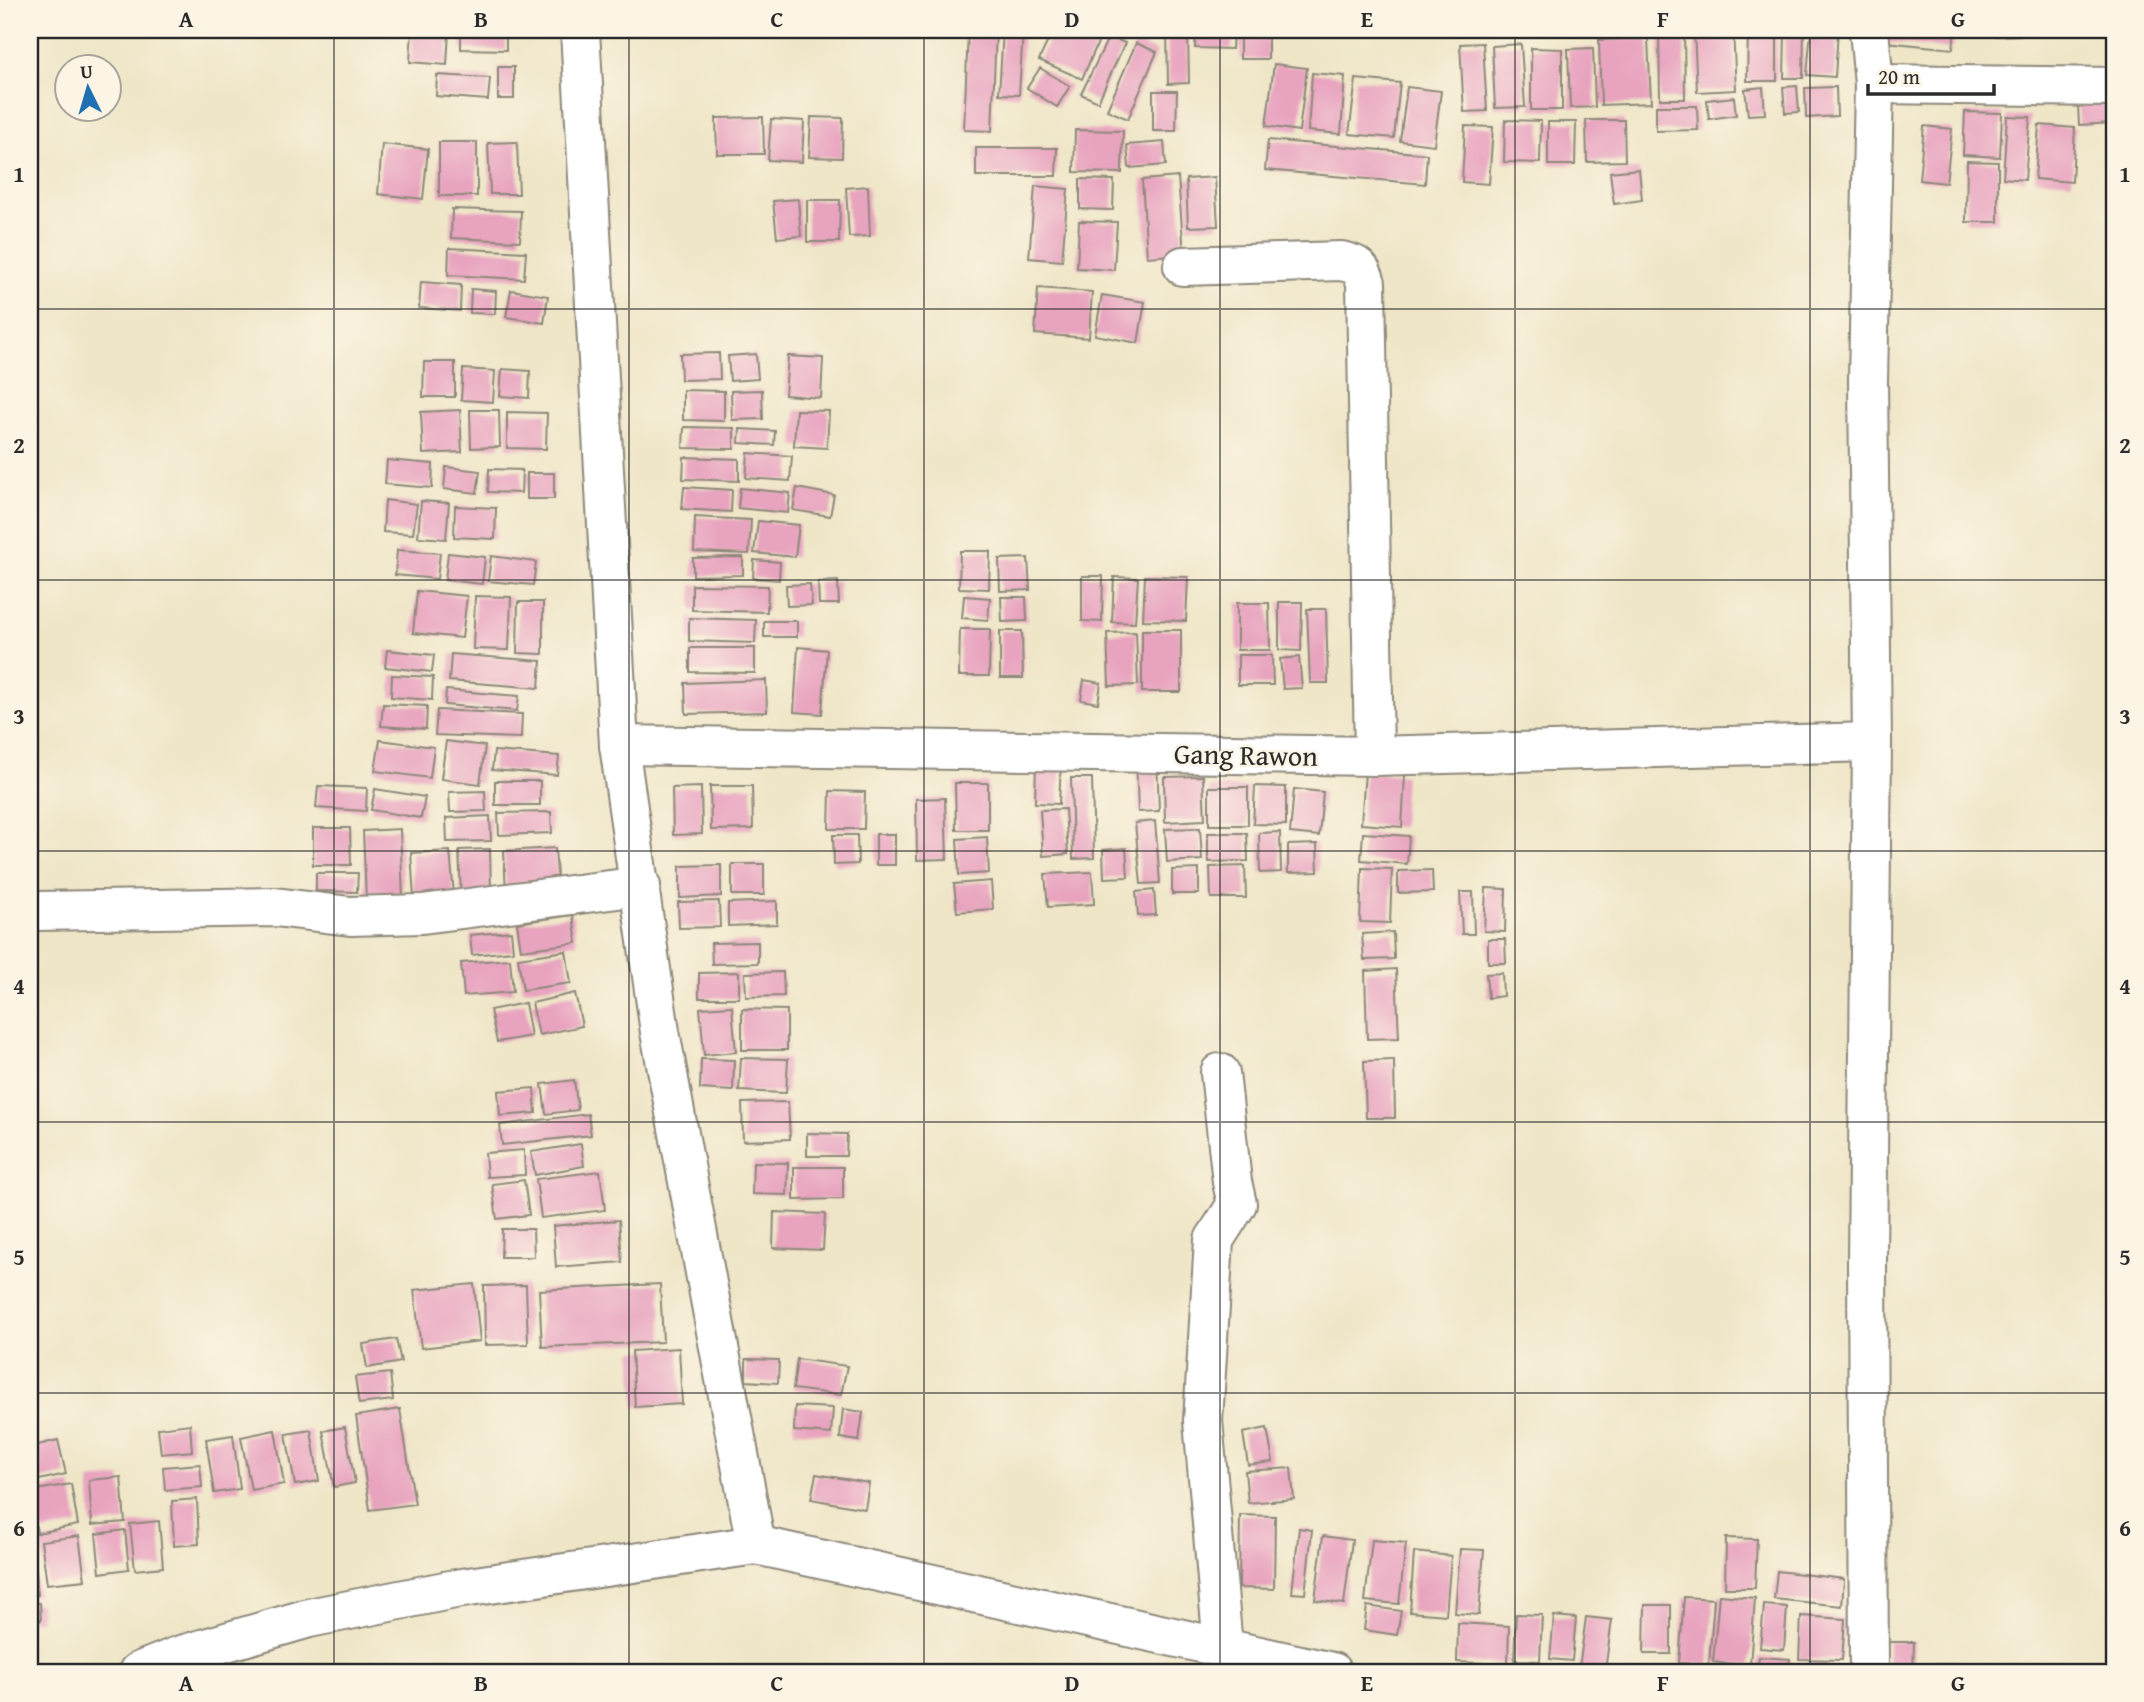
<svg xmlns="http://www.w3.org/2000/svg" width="2144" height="1702" viewBox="0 0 2144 1702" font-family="'Gentium Book Plus',serif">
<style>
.building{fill:#e8a3bf}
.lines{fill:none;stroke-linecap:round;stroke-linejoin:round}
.minor-casing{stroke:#8d887a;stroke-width:42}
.minor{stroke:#fff;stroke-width:38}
.grid{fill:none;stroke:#2b2b2b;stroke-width:2;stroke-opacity:0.55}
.labels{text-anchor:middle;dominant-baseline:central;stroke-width:5;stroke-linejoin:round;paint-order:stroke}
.street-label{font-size:28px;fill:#2b2b2b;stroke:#fcf5e5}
.neatline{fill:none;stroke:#2b2b2b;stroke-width:2.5}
.grid-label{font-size:23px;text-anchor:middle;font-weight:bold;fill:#2b2b2b}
</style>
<rect width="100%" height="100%" fill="#fcf5e5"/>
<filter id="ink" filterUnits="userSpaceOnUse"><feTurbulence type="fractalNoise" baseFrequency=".0143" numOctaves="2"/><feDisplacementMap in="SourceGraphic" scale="14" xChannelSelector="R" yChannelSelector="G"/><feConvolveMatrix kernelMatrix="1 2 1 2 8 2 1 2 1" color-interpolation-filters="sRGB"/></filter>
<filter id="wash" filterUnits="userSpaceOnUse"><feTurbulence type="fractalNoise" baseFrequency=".00686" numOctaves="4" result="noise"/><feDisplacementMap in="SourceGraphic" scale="28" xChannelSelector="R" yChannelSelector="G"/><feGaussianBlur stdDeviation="1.57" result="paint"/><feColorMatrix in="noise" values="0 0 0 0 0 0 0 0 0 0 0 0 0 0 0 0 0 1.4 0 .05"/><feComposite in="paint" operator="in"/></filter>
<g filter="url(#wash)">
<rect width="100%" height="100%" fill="#efe6c8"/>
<g id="blocks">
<g class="building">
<path d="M412,30h37l-2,35 -37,-3z"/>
<path d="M461,30h45v20l-45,-1z"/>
<path d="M968,30h28l-4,101 -28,-1z"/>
<path d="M1003,30h20l-4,65 -20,-1z"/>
<path d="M1053,30h29l18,8 -18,41 -43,-19z"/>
<path d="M1167,30h21l1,53 -21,1z"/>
<path d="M1196,30h37l-1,19 -37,-1z"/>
<rect x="1240" y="30" width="28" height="29"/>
<path d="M1694,30h39l3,60 -39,2z"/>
<path d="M1748,30h29v51h-30z"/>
<path d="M1785,30h19l-1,48h-19z"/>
<path d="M1811,30h27l-3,47 -28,-2z"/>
<path d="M1888,30h67l-2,19 -67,-7z"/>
<path d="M1996,30h24v5l-24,1z"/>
<path d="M1659,31h25l1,68h-25z"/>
<path d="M1109,36l16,7 -27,59 -17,-8z"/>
<path d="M1648,38l3,65 -50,2 -2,-65z"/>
<path d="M1136,43l21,9 -29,67 -21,-9z"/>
<path d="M1483,43l4,68 -23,1 -4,-68z"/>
<path d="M1521,44l4,63 -30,1 -3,-62z"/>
<path d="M1531,48l31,1v61h-31z"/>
<path d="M1593,48l2,59 -25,1 -2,-59z"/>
<path d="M1274,64l33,4 -8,63 -33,-5z"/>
<rect x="498" y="67" width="16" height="32"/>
<path d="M1040,68l30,18 -13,21 -30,-19z"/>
<path d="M1312,73l33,3 -4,58 -33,-3z"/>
<path d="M437,75l53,3 -2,22 -52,-4z"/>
<path d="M1356,79l44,4 -6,55 -45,-4z"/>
<path d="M1797,86l2,26 -14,1 -2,-26z"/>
<path d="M1407,87l34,4 -7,54 -34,-4z"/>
<path d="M1763,87l2,27 -17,1 -3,-26z"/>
<path d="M1836,87l1,29 -31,2 -1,-30z"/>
<path d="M1153,91h24l-1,40h-23z"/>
<path d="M1734,97l2,18 -27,4 -2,-19z"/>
<path d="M2114,103v20l-35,2 -1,-20z"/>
<path d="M1656,106h41l1,24 -42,1z"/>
<path d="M1965,112l37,1 -2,44 -37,-2z"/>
<path d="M2007,116l23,1 -5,63 -22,-2z"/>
<path d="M763,117l1,37h-47l-1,-36z"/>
<path d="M811,117l32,1 -1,40 -33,-1z"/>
<path d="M771,119l33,2 -2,41 -34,-2z"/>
<path d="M1505,120l36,1 -1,42 -36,-1z"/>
<path d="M1586,120h38l1,41 -38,1z"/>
<path d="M1548,122h28l-1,43h-27z"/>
<path d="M2039,125l36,3 -3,54 -37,-3z"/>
<path d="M1465,126l28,1 -4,57 -27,-2z"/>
<path d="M1924,126l28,3 -6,54 -27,-3z"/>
<path d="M1075,130l48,1 -1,42 -48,-1z"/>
<path d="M1268,140l159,14 -2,30 -160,-14z"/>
<rect x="439" y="142" width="38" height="54"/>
<path d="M517,142l2,52h-29l-2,-51z"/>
<path d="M1164,142l2,23 -37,3 -2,-23z"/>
<path d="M382,144l46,5 -5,50 -45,-5z"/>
<path d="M976,148h81l-1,28h-80z"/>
<path d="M1967,161l31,1v60h-32z"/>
<path d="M1639,169l3,31 -28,4 -4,-32z"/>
<path d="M1178,177l6,77 -37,3 -5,-77z"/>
<path d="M1215,177l3,49 -30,1 -2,-48z"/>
<path d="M1080,179l34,1 -1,30 -33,-1z"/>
<path d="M868,186l2,50 -21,1 -3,-49z"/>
<path d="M1035,186l33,3 -6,72 -33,-3z"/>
<path d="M798,199l3,37 -24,2 -4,-37z"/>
<path d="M807,200h33l-1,42h-32z"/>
<path d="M452,209l69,2 -1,30 -69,-3z"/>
<path d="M1079,221l38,1 -3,48 -37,-2z"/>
<path d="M449,248l77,4 -2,27 -76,-4z"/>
<path d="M421,282l40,3 -1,26 -41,-3z"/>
<path d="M1038,288l54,4 -3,46 -54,-4z"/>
<path d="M471,289l25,2 -1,23 -25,-1z"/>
<path d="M511,290l37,6 -4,27 -38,-6z"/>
<path d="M1102,295l43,7 -7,41 -43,-8z"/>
<path d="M719,353l1,26 -39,1 -1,-26z"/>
<path d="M756,354l2,25 -28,2 -2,-25z"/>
<path d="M788,356l35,2 -2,40 -36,-3z"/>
<path d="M424,362h31v35h-32z"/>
<path d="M463,369l32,2 -2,31 -32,-2z"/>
<path d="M502,369l28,2 -1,27 -29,-2z"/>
<path d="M683,390l41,1v30l-41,-1z"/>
<path d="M762,390l1,29 -31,1 -1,-29z"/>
<path d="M460,410l2,42 -39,2 -2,-42z"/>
<path d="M470,410h29l1,37 -29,1z"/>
<path d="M796,410l33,1 -2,37 -33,-2z"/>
<path d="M507,412l40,1 -1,36 -39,-1z"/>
<path d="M684,427l50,1v21l-51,-1z"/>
<path d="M740,429l35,2 -1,14 -35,-2z"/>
<path d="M748,453l44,3 -2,25 -44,-3z"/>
<path d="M684,457l55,2v22l-56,-2z"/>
<path d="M387,460l46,4 -1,24 -47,-4z"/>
<path d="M446,467l34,4 -3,22 -33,-4z"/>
<path d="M489,469l33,1 -1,23 -33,-1z"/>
<rect x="527" y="473" width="27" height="26"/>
<path d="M684,487l48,3 -1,22 -49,-3z"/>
<path d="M740,488l50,5 -2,20 -50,-5z"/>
<path d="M797,488l37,7 -4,21 -37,-6z"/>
<path d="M385,500l32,4 -4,30 -30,-2z"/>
<path d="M421,501l28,2 -3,36 -28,-2z"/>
<path d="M455,506l41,2 -1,31 -41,-2z"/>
<path d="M695,517l56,3 -2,34 -55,-2z"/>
<path d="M758,521l41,4 -4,32 -41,-4z"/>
<path d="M397,550l43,3 -3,26 -42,-4z"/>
<path d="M960,551h30l-1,38 -30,-1z"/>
<path d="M448,553l37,4 -3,27 -37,-4z"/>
<path d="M491,556l45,6 -3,23 -45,-4z"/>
<path d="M743,557v18l-50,1v-18z"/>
<path d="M1028,558l2,32 -30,1 -1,-32z"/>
<path d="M754,560l26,2 -1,18 -26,-2z"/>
<path d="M1082,576h21l-1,46 -20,-1z"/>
<path d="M1145,576l43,1 -2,44 -43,-1z"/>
<path d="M1114,577l24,1 -3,45 -23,-1z"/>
<path d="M838,581l1,23h-20l-1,-22z"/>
<path d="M810,584l2,21 -25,1 -1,-21z"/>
<path d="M692,585l76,1 -1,26 -75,-2z"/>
<path d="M417,591l50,5 -5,42 -49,-5z"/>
<path d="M475,596l36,1 -2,53 -36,-1z"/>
<path d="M964,596l26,2 -2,22 -26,-2z"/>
<path d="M1001,597h25l1,24 -25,1z"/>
<path d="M518,602h25v52l-26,-1z"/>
<path d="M1279,602h23l-1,49 -22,-1z"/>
<path d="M1237,603h32l1,47h-33z"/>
<path d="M1307,609h19l2,74h-18z"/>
<path d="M689,618l67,2 -1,23 -66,-2z"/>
<rect x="764" y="621" width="33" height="16"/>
<path d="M960,629h30l-1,47h-30z"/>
<rect x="1142" y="630" width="39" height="62"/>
<path d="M1000,631h22l1,47h-23z"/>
<path d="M1136,632l2,53 -29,1 -2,-53z"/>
<path d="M798,647l29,3 -5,64 -28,-2z"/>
<path d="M690,648h65v25l-65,-1z"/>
<path d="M387,650l47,5 -2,17 -47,-5z"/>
<path d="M451,654l90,7 -2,27 -90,-7z"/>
<path d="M1238,655h34l1,30h-35z"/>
<path d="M1299,657l3,31 -19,1 -3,-30z"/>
<path d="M392,675l41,2 -1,23 -41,-3z"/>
<path d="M766,680l1,32 -81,2 -1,-31z"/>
<path d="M1084,680l17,3 -3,20 -17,-3z"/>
<path d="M446,690l73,6 -2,15 -72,-6z"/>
<path d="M383,704l44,2 -1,23 -45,-3z"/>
<path d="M437,710l85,4 -1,24 -86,-3z"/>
<path d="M380,740l54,7 -4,31 -55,-7z"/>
<path d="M446,741l39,5 -5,38 -39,-5z"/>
<path d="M494,751l65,5 -2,19 -65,-5z"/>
<path d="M1136,758h21l2,53 -21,1z"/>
<path d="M1036,761l25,1 -2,42 -24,-1z"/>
<path d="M1365,772l40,3 -3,52 -41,-3z"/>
<path d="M1203,776l2,44 -40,2 -1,-45z"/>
<path d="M1071,778h21l2,80 -21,1z"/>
<rect x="495" y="781" width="45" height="24"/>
<path d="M955,783h33v47h-32z"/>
<path d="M318,786l49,2 -1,23 -50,-3z"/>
<path d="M710,786h42l1,43 -42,1z"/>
<path d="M1255,786l31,1v38l-33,-1z"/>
<path d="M701,787l1,47 -29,1 -1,-47z"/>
<rect x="1209" y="787" width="39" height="38"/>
<path d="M375,789l50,8 -4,21 -50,-8z"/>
<path d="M1294,789l29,3 -4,44 -29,-3z"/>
<path d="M485,791l1,20 -36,1 -1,-20z"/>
<path d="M830,791l35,1 -1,37h-35z"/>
<path d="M945,798l2,61 -30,1 -1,-61z"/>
<path d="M1065,809l3,45 -25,2 -3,-46z"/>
<path d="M551,812l1,21 -53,2 -1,-22z"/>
<path d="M490,816l1,25 -44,1 -1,-24z"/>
<path d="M1155,821l5,62 -19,1 -6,-61z"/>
<path d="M313,828h37l1,37h-38z"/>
<path d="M1200,828l2,32 -35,2 -2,-33z"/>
<path d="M400,829l3,69 -37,2 -3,-69z"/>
<path d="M1280,832l1,40 -21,1 -1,-40z"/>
<path d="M1208,833h39l1,28 -40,1z"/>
<path d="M1363,833l46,3 -2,28 -46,-4z"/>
<rect x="876" y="834" width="19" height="31"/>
<path d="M833,835h24l1,29 -24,1z"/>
<path d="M987,837l2,36 -30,2 -2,-36z"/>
<path d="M1317,844l1,28 -30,1v-28z"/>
<path d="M555,848l3,42 -52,3 -2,-42z"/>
<path d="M1126,848l2,29 -24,1 -1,-28z"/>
<path d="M490,849l1,46 -30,1 -2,-46z"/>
<path d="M450,851l4,44 -40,3 -3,-45z"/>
<rect x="732" y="864" width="32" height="31"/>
<path d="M721,865v31l-41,2v-32z"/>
<path d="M1245,866l1,32h-35l-1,-31z"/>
<path d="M1362,868l30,1 -2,54 -30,-1z"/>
<path d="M1199,869v25h-27v-24z"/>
<path d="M1432,870l1,22 -35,1v-22z"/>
<path d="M1092,872l2,32 -46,3 -3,-33z"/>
<path d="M316,873h42l-1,19 -41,-1z"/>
<path d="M991,881l2,28 -36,3 -3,-28z"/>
<path d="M1486,888l20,1 -1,43 -21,-1z"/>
<path d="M1154,890l2,25 -18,1 -2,-24z"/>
<path d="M1460,892h13l1,42h-12z"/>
<path d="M719,901l1,26 -41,1 -1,-26z"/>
<path d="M777,901v23l-49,2v-23z"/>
<path d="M573,915l4,28 -56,7 -4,-27z"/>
<path d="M511,931l2,20 -41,4 -2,-20z"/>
<path d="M1393,932l1,27 -30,1 -2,-26z"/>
<path d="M1488,939h17l1,24h-18z"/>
<path d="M758,942v21l-46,1 -1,-21z"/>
<path d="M566,951l5,32 -48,7 -5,-32z"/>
<path d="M510,959l3,33 -49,4 -3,-33z"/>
<path d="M1396,969l3,69 -32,1 -2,-68z"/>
<path d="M739,972v26h-40v-25z"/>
<path d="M783,972l1,24 -38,1 -1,-24z"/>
<path d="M1502,973l1,23 -15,2 -2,-24z"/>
<path d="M575,993l7,33 -43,9 -7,-32z"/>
<path d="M525,1003l6,33 -34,6 -7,-32z"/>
<path d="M732,1006l4,46 -32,3 -4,-47z"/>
<path d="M742,1009l45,1v40h-45z"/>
<path d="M741,1058l47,1 -2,34 -47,-2z"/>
<path d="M701,1059l33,1 -1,31 -33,-2z"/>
<path d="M1394,1060l1,58h-29l-2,-57z"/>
<path d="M574,1080l4,30 -32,4 -4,-30z"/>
<path d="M534,1088l2,25 -36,3 -2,-25z"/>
<path d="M788,1102l2,37 -47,2 -1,-38z"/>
<path d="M588,1114l3,21 -89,10 -2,-20z"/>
<path d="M807,1133l40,1 -1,22h-39z"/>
<path d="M581,1144l3,22 -49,9 -4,-23z"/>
<path d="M524,1150l1,25 -38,2 -2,-24z"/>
<path d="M753,1162l35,1 -1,32 -35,-1z"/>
<path d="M794,1167h49v32l-49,1z"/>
<path d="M600,1171l5,39 -64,8 -5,-39z"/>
<path d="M524,1180l5,35 -32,4 -5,-35z"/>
<path d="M774,1212l51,2 -2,36 -50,-2z"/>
<path d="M619,1220l3,42 -66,5 -3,-41z"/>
<path d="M502,1229h31l1,28h-33z"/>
<path d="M474,1284l6,57 -59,7 -7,-58z"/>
<path d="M660,1284l3,58 -121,5 -3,-57z"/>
<path d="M526,1285l2,59 -43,1 -1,-59z"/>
<path d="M396,1339l5,23 -34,6 -4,-24z"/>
<path d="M679,1348l3,56 -47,3 -3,-56z"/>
<path d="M746,1359l33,1 -1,23 -32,-2z"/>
<path d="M797,1359l50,7 -6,29 -48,-6z"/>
<path d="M390,1373l3,27 -34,4 -4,-27z"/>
<path d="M795,1406l38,2 -2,26 -37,-3z"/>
<path d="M400,1409l15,95 -45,6 -14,-94z"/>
<path d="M843,1409l20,3 -4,29 -19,-3z"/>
<path d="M190,1424l2,27 -31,3 -3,-26z"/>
<path d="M345,1427l10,56 -21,4 -11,-56z"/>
<path d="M1267,1428l6,34 -25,3 -5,-32z"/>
<path d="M275,1430l9,54 -33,6 -10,-53z"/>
<path d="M311,1430l8,51 -24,4 -9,-51z"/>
<path d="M233,1435l7,54 -26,4 -8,-54z"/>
<path d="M58,1440l8,34 -36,8v-35z"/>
<path d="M200,1464l2,23 -37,3 -2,-23z"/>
<path d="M1291,1468l3,31 -46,4 -3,-32z"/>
<path d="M816,1474l53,9 -4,26 -54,-10z"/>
<path d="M121,1477l4,45 -33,3 -3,-45z"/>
<path d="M71,1484l7,41 -41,8 -7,-42z"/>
<path d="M197,1499l2,45 -25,2 -2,-45z"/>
<path d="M1240,1515l35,1 -1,73 -35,-1z"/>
<path d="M159,1521l4,46 -28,3 -5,-46z"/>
<path d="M1299,1528l13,2 -7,64 -13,-1z"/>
<path d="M125,1530l4,39 -29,4 -4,-39z"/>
<path d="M79,1536l6,44 -38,4 -6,-43z"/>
<path d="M1323,1536l29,4 -8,64 -29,-4z"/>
<path d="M1726,1538l31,1 -2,49h-30z"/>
<path d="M1372,1540l34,3 -7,61 -34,-3z"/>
<path d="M1460,1549l24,1 -5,65 -24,-2z"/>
<path d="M1414,1552l37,4 -5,59 -36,-3z"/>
<path d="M34,1553l4,42 -8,1v-42z"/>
<path d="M1777,1571l67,8 -2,27 -68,-7z"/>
<path d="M1719,1595l36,3 -5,68 -37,-4z"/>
<path d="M1684,1597l30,2 -5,66 -30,-2z"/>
<path d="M30,1603h10l1,17 -11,1z"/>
<path d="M1645,1605h26v49h-27z"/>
<path d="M1764,1605l23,2 -3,43 -24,-2z"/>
<path d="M1367,1606l34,5 -4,24 -33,-5z"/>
<path d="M1516,1614l26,1 -2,46 -26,-1z"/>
<path d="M1554,1616l22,2 -4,43 -22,-2z"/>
<path d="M1801,1616l44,3 -3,41 -43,-1z"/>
<path d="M1586,1617l26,3 -7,51 -26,-3z"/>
<path d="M1458,1623l51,3 -1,38 -51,-2z"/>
<path d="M1888,1642h26l-1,30h-26z"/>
<path d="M1759,1657l31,2 -2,13h-31z"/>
<path d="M1812,1663l27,4 -1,5h-28z"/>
<path d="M1931,1664l43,1v7h-43z"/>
<path d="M2073,1667l26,2 -1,3h-25z"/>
</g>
</g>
</g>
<g filter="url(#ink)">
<use href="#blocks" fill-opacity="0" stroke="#8d887a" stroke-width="2"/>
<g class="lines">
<g class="minor-casing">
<g id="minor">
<path d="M580,30l39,715 41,287 96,513"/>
<path d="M1874,84l240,3"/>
<path d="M1183,266l158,-5c16,3 21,7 25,22l8,473"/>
<path d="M619,745l755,11 498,-14"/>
<path d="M37,911l238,-4 75,9 72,-2 219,-28"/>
<path d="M1220,1073l12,109 5,22 -23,36 -11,181 20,226"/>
<path d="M138,1672l40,-16 131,-38 146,-29 301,-44 576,127"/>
<path d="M1869,1672l-2,-410 5,-520 -4,-361 6,-297 -5,-54"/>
</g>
</g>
<use href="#minor" class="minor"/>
</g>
</g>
<path class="grid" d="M334,30v1642M629,30v1642M924,30v1642M1220,30v1642M1515,30v1642M1810,30v1642M30,309h2084M30,580h2084M30,851h2084M30,1122h2084M30,1393h2084"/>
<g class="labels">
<g class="street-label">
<text transform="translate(1246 754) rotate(1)">Gang Rawon</text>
</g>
</g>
<rect width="2144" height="1702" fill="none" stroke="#fcf5e5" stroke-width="77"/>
<g transform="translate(88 88) rotate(355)"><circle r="33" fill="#fcf5e5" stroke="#a8a49b" stroke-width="2"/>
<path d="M0-5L12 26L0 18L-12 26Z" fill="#1f6fb2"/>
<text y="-10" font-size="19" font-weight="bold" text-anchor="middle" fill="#2b2b2b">U</text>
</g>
<path d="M1868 84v10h126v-10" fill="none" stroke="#2b2b2b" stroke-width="3.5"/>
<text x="1878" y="84" font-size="21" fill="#2b2b2b" stroke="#fcf5e5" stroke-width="5" paint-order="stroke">20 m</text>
<rect x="38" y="38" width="2068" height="1626" class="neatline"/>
<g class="grid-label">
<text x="186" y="27">A</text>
<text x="481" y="27">B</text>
<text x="777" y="27">C</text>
<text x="1072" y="27">D</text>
<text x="1367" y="27">E</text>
<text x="1663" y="27">F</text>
<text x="1958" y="27">G</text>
<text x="19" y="182">1</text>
<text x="2125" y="182">1</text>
<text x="19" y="453">2</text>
<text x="2125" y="453">2</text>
<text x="19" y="724">3</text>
<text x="2125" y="724">3</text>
<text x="19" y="994">4</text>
<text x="2125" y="994">4</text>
<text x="19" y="1265">5</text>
<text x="2125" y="1265">5</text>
<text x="19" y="1536">6</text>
<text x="2125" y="1536">6</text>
<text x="186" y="1691">A</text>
<text x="481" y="1691">B</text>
<text x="777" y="1691">C</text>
<text x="1072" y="1691">D</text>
<text x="1367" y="1691">E</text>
<text x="1663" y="1691">F</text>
<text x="1958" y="1691">G</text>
</g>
</svg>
